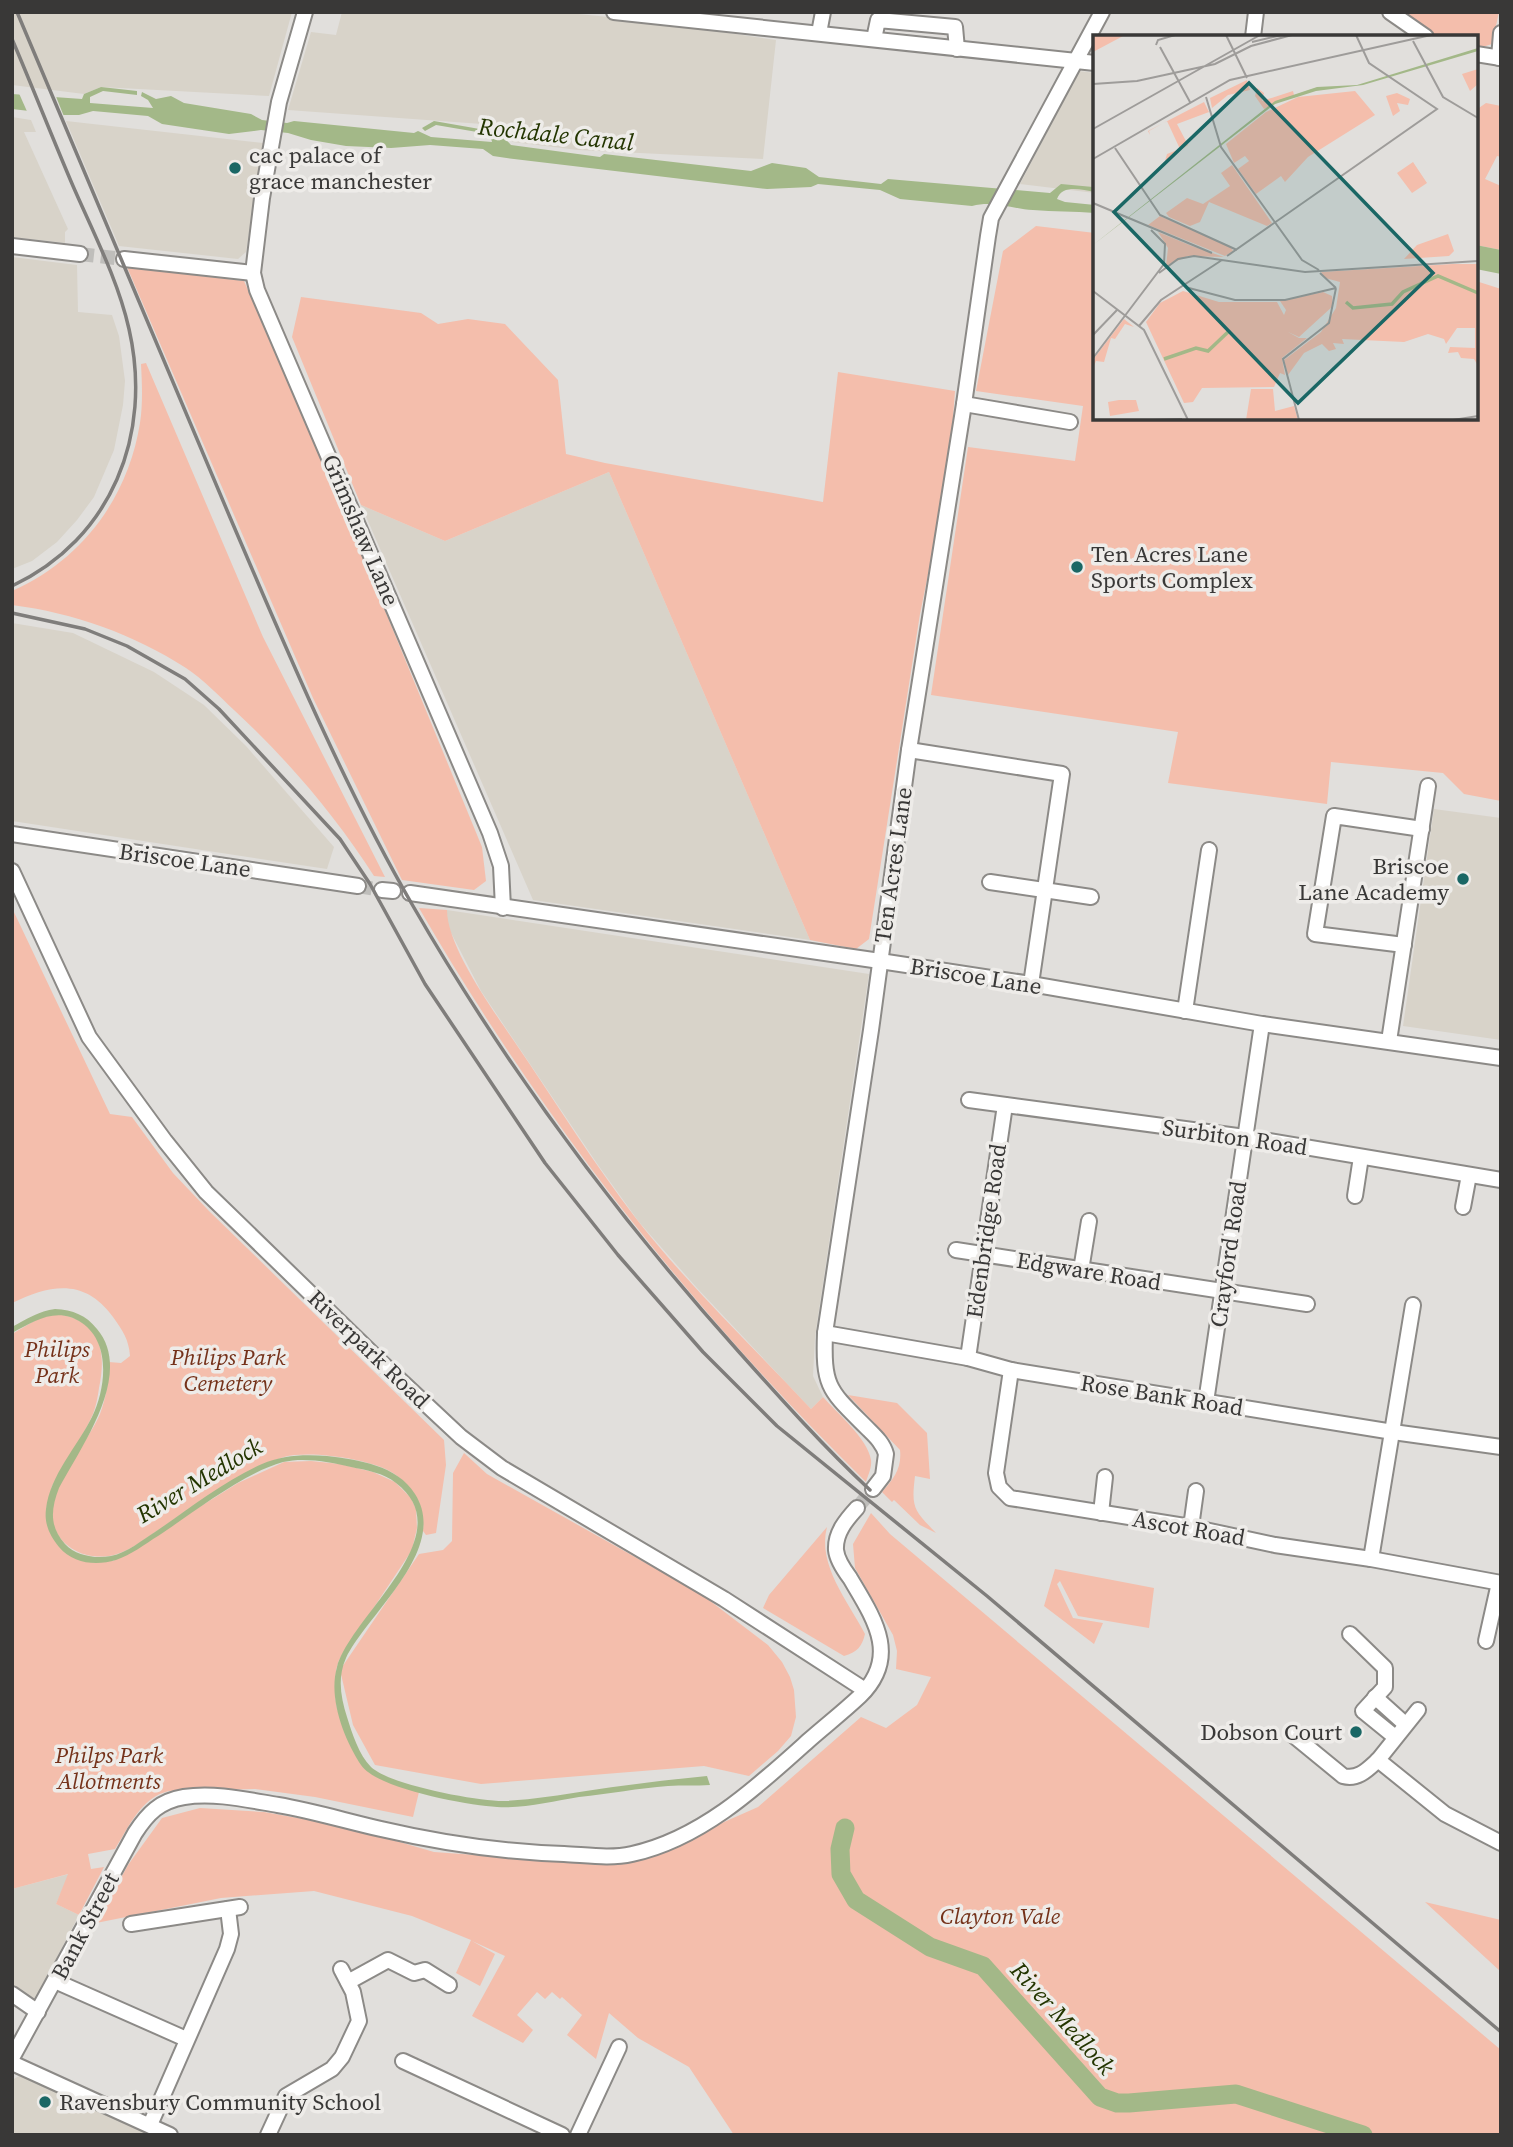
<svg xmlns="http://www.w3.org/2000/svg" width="1513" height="2147" viewBox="0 0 1513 2147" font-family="'Source Serif 4',serif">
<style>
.built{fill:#d8d3c9}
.green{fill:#f4beac}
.water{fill:#a3b888}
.pier{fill:#e1dfdc}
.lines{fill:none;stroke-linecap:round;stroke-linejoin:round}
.river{stroke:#a3b888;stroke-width:19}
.minor-tunnel{stroke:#bfbebb;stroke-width:14;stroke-dasharray:14 7;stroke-linecap:butt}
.minor-casing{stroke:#8c8a87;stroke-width:18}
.minor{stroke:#fff;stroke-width:14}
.rail{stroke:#7f7d7b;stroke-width:3.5}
.poi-dot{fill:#1a6765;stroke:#eeece9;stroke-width:2.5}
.labels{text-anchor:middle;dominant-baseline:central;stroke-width:7;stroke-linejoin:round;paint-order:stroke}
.poi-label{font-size:23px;fill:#393837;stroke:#eeece9;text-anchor:start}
.street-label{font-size:23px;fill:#393837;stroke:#eeece9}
.park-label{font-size:23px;font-style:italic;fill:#75321a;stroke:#eeece9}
.water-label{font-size:24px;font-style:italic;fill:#233500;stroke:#eeece9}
.inset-river{fill:none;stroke:#a3b888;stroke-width:3.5}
.inset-road{fill:none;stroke:#9e9c9a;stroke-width:2}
.view{fill:#1a6765;fill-opacity:0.15;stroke:#1a6765;stroke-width:3.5}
.inset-edge{fill:none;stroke:#393837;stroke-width:3.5}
</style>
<rect width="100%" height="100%" fill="#e1dfdc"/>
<g class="built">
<path d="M12,12h280l-23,84 -168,-9 -17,7 -72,-9z"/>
<path d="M342,12h216l91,9 127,19 -13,119 -185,-9 -65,-8 -17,-17 -208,-15 23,-78 25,3z"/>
<path d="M1079,71l16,2v120l-75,-9z"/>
<path d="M12,117l19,3 5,12h-12l44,97 -3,3v11l-53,-6z"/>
<path d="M66,121l197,22 -17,109 -8,7 -119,-13z"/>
<path d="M12,257l65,8 1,47 34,3 7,21 6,45 -2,24 -9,45 -20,47 -17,23 -20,22 -25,19 -20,8z"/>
<path d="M609,472l201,468 -277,-40 -172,-395 84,36z"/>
<path d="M12,623l61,10 81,39 50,33 42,41 88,101 -7,22 -315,-48z"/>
<path d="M1434,809l67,9v222l-98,-14z"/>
<path d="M447,910l422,64 -54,363 -2,39 10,21 -12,12 -114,-121 -58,-66 -41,-57 -117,-174 -34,-66z"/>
<path d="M69,1874l-13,30 23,11 -44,84 -23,-13v-97z"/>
<path d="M19,2076h1l130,59h-138v-55z"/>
</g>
<g class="green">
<path d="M1397,12h102l-7,32 -16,5v-12l-23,-3v3c-23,0 -38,-12 -56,-25z"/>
<path d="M1486,103l15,3v51l-4,-1 -12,23 16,7v64l-25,-5v-135z"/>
<path d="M1036,226l59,7v185h381v-137l25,8v512l-37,-7 -21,-21 -112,-11 -4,42 -159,-21 10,-51 -247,-37 37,-248 107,14 8,-55 -107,-15 27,-140z"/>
<path d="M127,267l117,14 101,232 137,334 4,34 -12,9 -72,-10 -89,-182z"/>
<path d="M301,297l120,16 17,11 30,-5 37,5 53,56 8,74 39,9 218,39 15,-130 117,19 -6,79 -29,144 -51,325 -13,10 -46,-9 -201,-468 -164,69 -84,-36 -69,-168z"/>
<path d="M146,363l117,274 122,240 -11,-1c-39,-61 -87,-117 -140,-166 -15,-14 -31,-31 -48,-42 -53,-34 -112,-55 -174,-63v-14c70,-31 116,-93 128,-168 3,-20 2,-40 1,-59z"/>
<path d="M12,908l98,206 22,3 41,56 36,38 235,229 2,25 -10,68 -10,2 -3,-4c2,-24 -9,-44 -30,-58 -22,-14 -83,-23 -109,-16 -43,13 -87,47 -124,72 -14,9 -30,22 -46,26 -25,6 -52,-5 -61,-30 -11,-31 35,-82 47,-111 6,-16 9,-35 9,-52l12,1 9,-7c-1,-16 -7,-25 -17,-39 -28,-39 -62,-33 -101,-14z"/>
<path d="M419,908l28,2c0,37 46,100 67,131 41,60 79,122 124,180 52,66 115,126 173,188l12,-12c14,16 45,42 48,63 1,8 -3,15 -5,22 -174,-171 -325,-363 -447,-574z"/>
<path d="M58,1314c42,7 49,36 41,74 -1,8 -3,18 -6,26 -11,25 -28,48 -41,72l-6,24 17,41 50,10 125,-78 46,-21 27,-1 29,3 33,8 22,10 16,16 5,11 1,19 -5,22 -73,110 -3,10 -1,25 2,14 21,51 40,26 21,6 -6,25 -98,-20 -60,-8 -86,2c-28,6 -40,36 -54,58l-27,5 3,15 13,-2 -25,48 -23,-11 12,-30 -56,15v-555l29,-17z"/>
<path d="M848,1395l49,8 30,30 3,46 -15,-3c-4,32 -1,34 21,57l-16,-8 -26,-25 -2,2 -10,-10c12,-13 20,-24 18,-42z"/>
<path d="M464,1453l23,21 214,120 67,51 14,17 8,15 4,13 2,27 -5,19 -13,15 -29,25 -45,-10 -223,18 -106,-19 -22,-40 -13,-55 79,-116 24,-4 9,-9 1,-68z"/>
<path d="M871,1513l19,21 611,516v85h-767l-45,-68 -51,-29 -29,-25 -13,46 -29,-24 15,-20 -20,-18 -2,2 -8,-7 -7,7 -8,-7 -20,23 16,15 -10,13 -51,-27 33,-60 -33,-15 23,13 -15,32 -24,-13 15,-33 -59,-24 -98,-25 -93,7 -125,25 32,-58 34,-47 38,-10 64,4 84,15 86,25 95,7 99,1 78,-30 52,-23 103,-90 25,11 31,-23 14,-28 -35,-8 1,-18 -4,-16 -38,-67 -2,-24z"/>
<path d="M827,1527c-10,38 21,74 38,107 -3,13 -8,18 -21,22l-81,-48 6,-13z"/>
<path d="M1055,1569l99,19 -5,40 -71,-12 -18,-35 -3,3 16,34 30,5 -9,21 -50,-38z"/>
<path d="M1425,1902l76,18v52l-1,-1z"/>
</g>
<g class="water">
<path d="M101,87l36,4v4l-34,-4 -13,6v6l63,5 -5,-8 -7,-4 1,-4 14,7 15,-3 13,7 67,11 11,6 25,3 7,-2 120,12 4,-2 13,6 61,5 -1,-4 -8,-5 -47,-8 -11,6 -3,-3 12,-7 57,10 11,4 9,10 89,12 4,-3 147,17 21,-8 34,5 13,9 62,7 7,-5 162,14 11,-9 32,3h2v5c-14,-2 -32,-8 -38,7l8,3 30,3v8c-21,-2 -41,-1 -62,-3 -21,-1 -39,-10 -61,-4l-72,-7 -20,-9 -62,-6 -7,3 -44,2 -253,-30 -21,-3 -10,-7 -53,-4 -39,3 -45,-2 -35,-6 -23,-7 -27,-3 -32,4 -67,-10 -14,-8 -55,-5 -14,4h-15l-52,-6v-15l70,5 2,-5z"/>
<path d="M1476,245l25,5v24l-25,-5z"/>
<path d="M55,1309c18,1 31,6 42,20 38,45 -17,119 -38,159 -8,21 -10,38 6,56 11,12 31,15 46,12 16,-3 31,-16 44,-24 34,-23 69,-51 107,-68 20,-9 43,-10 65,-8 32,4 70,9 88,38 35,55 -47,119 -69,164 -9,20 -5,40 1,59 5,16 12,38 24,50 19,18 105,34 132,34 28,-1 56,-6 83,-10 40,-6 80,-11 121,-15l3,9c-14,1 -28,0 -42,1 -29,2 -59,8 -89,11 -26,4 -56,12 -82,10 -30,-2 -120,-18 -136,-42 -17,-26 -33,-67 -24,-98 14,-52 127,-132 59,-184 -12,-10 -30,-13 -45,-16 -20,-5 -47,-10 -68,-5 -40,11 -90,51 -125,74 -13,8 -27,19 -42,24 -19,6 -43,4 -57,-13 -9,-11 -15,-23 -13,-38 4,-34 31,-62 46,-92 14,-29 19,-74 -10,-94 -25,-17 -47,-2 -70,10v-6c15,-8 27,-16 43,-18z"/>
</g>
<path class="pier" d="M18,91l37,3 10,25 -36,-3z"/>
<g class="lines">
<path class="river" d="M845,1828l-5,21 1,25 15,26 74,47 53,19 117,131 17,6h12l107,-9 127,41"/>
<g class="minor-tunnel">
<path d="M80,254l44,5"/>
<path d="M358,886l24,4"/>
<path d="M857,1508l16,-19"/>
</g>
<g class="minor-casing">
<g id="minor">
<path d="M305,12l-26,90 -17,96 -9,75 4,17 233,543 11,33 2,42"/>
<path d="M614,12l481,51"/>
<path d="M1390,12l36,25"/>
<path d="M819,33l4,-21"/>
<path d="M1253,37l3,-25"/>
<path d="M874,39l4,-19 77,7 2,22"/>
<path d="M1476,54l25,4"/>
<path d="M1499,58l2,-25"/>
<path d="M12,246l68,8"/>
<path d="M124,259l129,14"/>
<path d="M964,404l106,18"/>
<path d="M909,750l153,24 -31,210"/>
<path d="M12,834l346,52"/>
<path d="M12,871l77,166 76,104 41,51 178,173 77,72 41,31 222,131 141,91"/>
<path d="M990,882l101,15"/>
<path d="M382,890l11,1"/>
<path d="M410,893l470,68 151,23 231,40 239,34"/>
<path d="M1404,945l-89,-11 19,-118 88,13"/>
<path d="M1185,1011l24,-161"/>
<path d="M1389,1041l39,-255"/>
<path d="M969,1100l276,37 256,43"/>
<path d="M1355,1196l6,-39"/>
<path d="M1463,1207l6,-32"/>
<path d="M956,1250l351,54"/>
<path d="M1081,1270l8,-49"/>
<path d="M825,1333l143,25 43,12 382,62 108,15"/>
<path d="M968,1358l37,-253"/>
<path d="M1011,1370l-15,103 3,14 11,11 181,29 84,18 96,14 130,24"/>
<path d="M1206,1402l56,-378"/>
<path d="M873,1489l10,-13 3,-22c-3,-11 -11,-18 -19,-26 -38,-38 -44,-40 -42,-95l46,-303 38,-280 55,-346 24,-168 3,-18 111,-206"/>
<path d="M1101,1513l4,-36"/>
<path d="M1191,1527l5,-36"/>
<path d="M1371,1559l42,-254"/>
<path d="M1350,1634l35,34v19l-22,24 32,26"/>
<path d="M1486,1641l13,-58"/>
<path d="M1375,1697l30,27"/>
<path d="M1418,1710l-40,50 67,54 56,29"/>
<path d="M1293,1735l50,41c15,4 24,-6 35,-16"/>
<path d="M131,1924l109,-17"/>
<path d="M55,1981l131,58"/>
<path d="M348,1982l40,-22 26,13 11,-3 24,15"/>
<path d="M12,1994l26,18"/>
<path d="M12,2058l123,-225c13,-20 25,-32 49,-36 30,-5 64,3 94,8 35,6 68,16 103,24 60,14 121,23 183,25 22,1 46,5 68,0 69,-15 125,-67 176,-113 17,-15 35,-29 52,-45 41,-40 13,-79 -10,-118 -6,-8 -13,-18 -14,-28 -1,-17 10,-30 21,-42"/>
<path d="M403,2061l159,74"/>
<path d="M12,2063l158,72"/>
<path d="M150,2125l77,-176 4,-15 -3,-25"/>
<path d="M268,2135l18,-39 46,-27 10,-12 17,-36 -6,-29 -12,-23"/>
<path d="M578,2135l41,-88"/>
</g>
</g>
<use href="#minor" class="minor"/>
<g class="rail">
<path d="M17,12c71,168 141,335 212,503 56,131 113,268 184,391 93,161 202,308 326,446 42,47 85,95 131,138"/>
<path d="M12,39c21,49 40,98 61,147 20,46 45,94 56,143 24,105 -17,210 -117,257"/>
<path d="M12,613l73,16 42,17 58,33 34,30 121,130 30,45 55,100 120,179 73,92 85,97 74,74 210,170 514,436"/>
</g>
</g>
<g class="poi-dot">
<circle cx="235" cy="168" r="7"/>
<circle cx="1077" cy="567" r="7"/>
<circle cx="1463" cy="879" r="7"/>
<circle cx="1356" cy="1732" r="7"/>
<circle cx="45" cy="2102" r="7"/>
</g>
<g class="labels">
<g class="poi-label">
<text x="249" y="155">cac palace of<tspan x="249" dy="26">grace manchester</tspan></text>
<text x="1091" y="554">Ten Acres Lane<tspan x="1091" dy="26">Sports Complex</tspan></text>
<text x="1449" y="866" text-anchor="end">Briscoe<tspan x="1449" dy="26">Lane Academy</tspan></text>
<text x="1342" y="1732" text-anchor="end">Dobson Court</text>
<text x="59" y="2102">Ravensbury Community School</text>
</g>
<g class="street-label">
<text transform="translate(361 530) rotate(67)">Grimshaw Lane</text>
<text transform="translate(185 860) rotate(8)">Briscoe Lane</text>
<text transform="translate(893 865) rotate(-82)">Ten Acres Lane</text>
<text transform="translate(976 976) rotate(9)">Briscoe Lane</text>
<text transform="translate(1235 1137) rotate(8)">Surbiton Road</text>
<text transform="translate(986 1231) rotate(-82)">Edenbridge Road</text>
<text transform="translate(1228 1254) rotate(-82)">Crayford Road</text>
<text transform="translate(1089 1271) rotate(9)">Edgware Road</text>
<text transform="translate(369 1349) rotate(44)">Riverpark Road</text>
<text transform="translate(1162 1395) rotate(9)">Rose Bank Road</text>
<text transform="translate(1189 1528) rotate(10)">Ascot Road</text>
<text transform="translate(85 1926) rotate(-62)">Bank Street</text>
</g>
<g class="park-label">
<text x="57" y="1349">Philips<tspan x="57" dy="26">Park</tspan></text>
<text x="228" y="1357">Philips Park<tspan x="228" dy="26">Cemetery</tspan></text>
<text x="109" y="1755">Philps Park<tspan x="109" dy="26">Allotments</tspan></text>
<text x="1000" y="1916">Clayton Vale</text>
</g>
<g class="water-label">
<text transform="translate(556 134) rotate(6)">Rochdale Canal</text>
<text transform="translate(199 1480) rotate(-31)">River Medlock</text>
<text transform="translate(1063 2018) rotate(48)">River Medlock</text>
</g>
</g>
<g transform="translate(1093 35)">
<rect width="385" height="385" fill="#e1dfdc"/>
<path d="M0,0h32l-32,17zM385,34v15l-8,7 -8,-17zM154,45l3,10 -22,5 -16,13 -2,-10zM164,53l7,5 -2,8 31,-10 1,4 -30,14 -9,-13zM262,56l20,24 -67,42 -23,25 -4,-6 -25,18 -18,-25 11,-8 -4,-5 -11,7 -8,-19 40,-32 32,-15zM304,58l13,6 -2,6 -11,-2 3,8 -7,5 -7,-20zM111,67l5,10 -32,12 11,21 -23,16 2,-7 13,-5 -13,-28 -18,10 1,4 -2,-4zM320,127l14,21 -15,10 -15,-20zM139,130l40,58 -5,3 -58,-24 -9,20 -10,4 -21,-9 -3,-4 21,-15 16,6 27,-18 -9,-13zM67,181l70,30 3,5 -8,5 -77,-31zM65,197l34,14 32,11 -36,-1 -22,10 2,-18zM355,199l6,17 -5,5 -45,3 13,-14zM360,229h25l-1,100 -3,-5 -13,-1 -3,-6 -10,1 2,-6 25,1v-20h-18l-11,16 -2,-5 -16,-5 -24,8 -62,-3 2,5 -11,-1 3,6 -7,2 -7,-7 -18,9 -16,22 -4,-15 37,-28 15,-24 4,-26 -15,-4 -4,-6zM90,256l36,11h58l7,13 2,-5 -6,-9 43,-9 9,4 1,10 -34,31 -11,-5 11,6h8l-25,20 3,17 -5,-2 -6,14 -72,1 -9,14 -9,1 -38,-81 14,-19zM31,284l10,8 -9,-3 -10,15 -4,-1 -7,24 -8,-1 -3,7 2,-11zM158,354h22l2,22 19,-5 4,14h-52zM26,365h17l3,11 -29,5 -2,-14z" fill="#f4beac"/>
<path d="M385,13v3l-115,34 -47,6 -41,13 -182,141 182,-144 42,-14 40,-2z" fill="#a3b888"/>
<path class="inset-river" d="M253,267l7,6 39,-4 11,-12 35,-16 40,17M71,324l32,-11 12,3 20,-19"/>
<path class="inset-road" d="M133,0l21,43M320,6l30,56 35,21M159,7l30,-7M63,10l2,-5 17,-5M67,12l30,55M0,49l44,-3 78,-17 36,-18 41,-11M113,62l15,50 81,113 17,10M0,94l167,-94M22,113l45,67 77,35M0,124l137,-79 201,-45M0,168l119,50M134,221l210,-147 -68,-46 -13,-28M66,238l19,-14 16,-3 111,16 173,-11M227,238l16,15M92,252l50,13h50l51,-12M0,256l51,39 44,90M46,291l22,-26 61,-40M0,300l24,-25M0,323l71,-94 1,-20 -14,-14M60,385l29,-1M206,385l-16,-61 46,-36 7,-35M360,385l25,-4"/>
<path class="view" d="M156,48l184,190 -135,130 -184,-191z"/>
<rect width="385" height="385" class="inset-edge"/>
</g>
<rect width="1513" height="2147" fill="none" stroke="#393837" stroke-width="28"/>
</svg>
